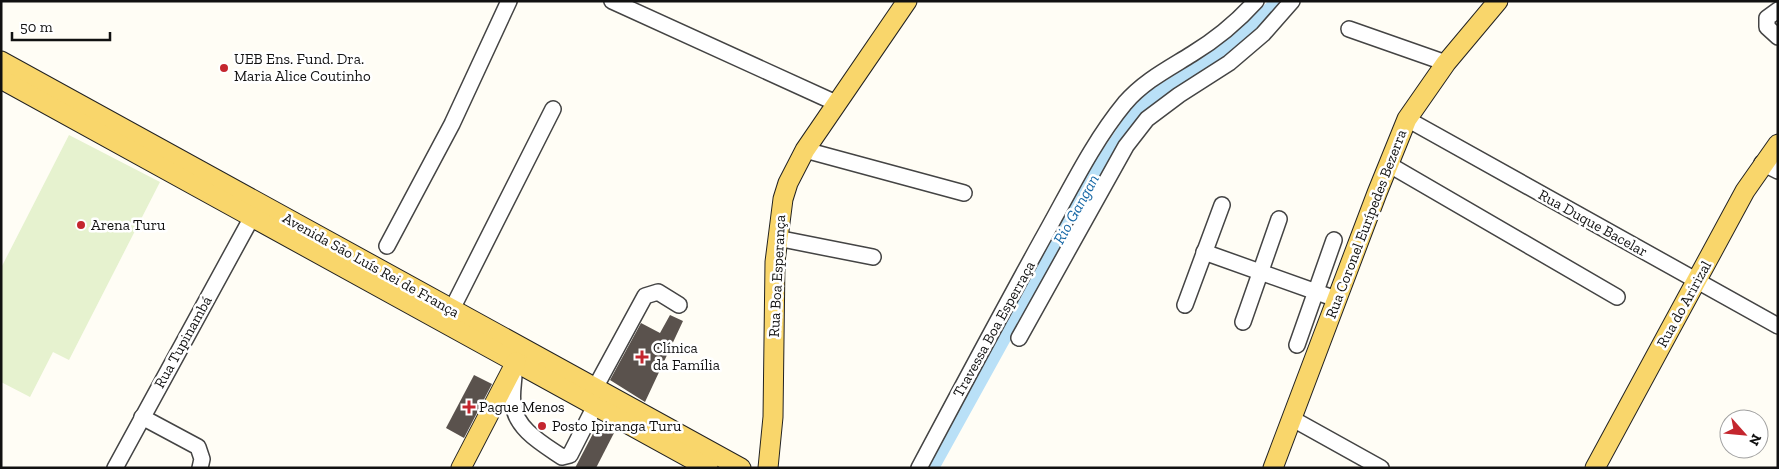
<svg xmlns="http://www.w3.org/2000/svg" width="1779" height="469" viewBox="0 0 1779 469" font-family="'Zilla Slab',serif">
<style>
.pitch{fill:#e6f2cf}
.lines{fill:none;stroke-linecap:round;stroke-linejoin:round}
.canal{stroke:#b9e0f7;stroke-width:14}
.building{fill:#5a524d}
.minor-casing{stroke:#444;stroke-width:18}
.major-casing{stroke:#222;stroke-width:21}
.minor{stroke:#fff;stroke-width:15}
.major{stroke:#f9d66b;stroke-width:19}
.poi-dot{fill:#c4262e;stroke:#fff;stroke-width:2}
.labels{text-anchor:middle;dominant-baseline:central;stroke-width:5;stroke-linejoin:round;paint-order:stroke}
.poi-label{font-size:15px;fill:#111;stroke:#fff;text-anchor:start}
.street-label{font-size:15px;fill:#111;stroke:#fff}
.water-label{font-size:16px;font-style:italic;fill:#1768a6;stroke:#fff}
</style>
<rect width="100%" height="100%" fill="#fffdf5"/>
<path class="pitch" d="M69,135l91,47 -91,178 -16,-8 -23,45 -29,-15v-114z"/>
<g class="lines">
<path class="canal" d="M932,468l162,-293 40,-59 19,-19 69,-44 57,-52"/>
</g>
<g class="building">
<path d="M670,315l13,6 -38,81 -35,-22 31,-57 19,10z"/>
<path d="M474,375l18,9 -28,54 -18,-10z"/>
<path d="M598,424l16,9 -18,35h-21z"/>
</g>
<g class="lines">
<g class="minor-casing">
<g id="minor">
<path d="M612,1l224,102"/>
<path d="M1778,10l-11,8v9l11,10"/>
<path d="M1349,29l97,34"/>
<path d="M1407,119l371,207"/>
<path d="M805,150l159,43"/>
<path d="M1762,163l16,8"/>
<path d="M1388,164l229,133"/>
<path d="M777,238l96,19"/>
<path d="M387,246l65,-122 57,-123"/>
<path d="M1204,252l132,47"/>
<path d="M1185,305l37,-100"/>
<path d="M452,309l101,-200"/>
<path d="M1243,322l36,-103"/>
<path d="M1019,338l107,-192 21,-27 32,-24 50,-32 34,-29 29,-33"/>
<path d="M1297,345l37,-105"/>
<path d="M514,368c1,11 -3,24 -1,35 2,26 30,41 49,54l8,-2 25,-49"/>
<path d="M595,388l50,-92 13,-4 21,13"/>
<path d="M142,417l56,30 4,12 -2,9"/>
<path d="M1291,418l90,50"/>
<path d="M115,468l137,-251"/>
<path d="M919,468c41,-77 82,-154 124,-230 26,-46 49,-95 82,-135 19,-22 43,-34 67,-49 23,-14 46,-33 64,-53"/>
</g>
</g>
<g class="major-casing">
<g id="major">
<path d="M1,61l740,407"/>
<path d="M1,79l707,389"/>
<path d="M461,468l55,-106"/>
<path d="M768,468l5,-51 2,-155 8,-63 5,-16 17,-33 102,-149"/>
<path d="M1273,468l104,-275 30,-74 39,-56 52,-62"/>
<path d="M1595,468l150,-277 33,-47"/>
</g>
</g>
<use href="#minor" class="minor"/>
<use href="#major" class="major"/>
</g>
<g class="poi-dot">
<circle cx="224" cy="68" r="5"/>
<circle cx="81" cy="225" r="5"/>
<path d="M639.5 349.5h5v5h5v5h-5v5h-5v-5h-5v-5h5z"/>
<path d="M466.5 399.5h5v5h5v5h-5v5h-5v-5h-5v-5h5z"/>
<circle cx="542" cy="426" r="5"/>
</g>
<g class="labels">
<g class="poi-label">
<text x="234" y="59">UEB Ens. Fund. Dra.<tspan x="234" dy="17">Maria Alice Coutinho</tspan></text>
<text x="91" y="225">Arena Turu</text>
<text x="653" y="348">Clínica<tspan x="653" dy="17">da Família</tspan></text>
<text x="479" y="407">Pague Menos</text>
<text x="552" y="426">Posto Ipiranga Turu</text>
</g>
<g class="street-label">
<text transform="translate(1593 223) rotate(29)">Rua Duque Bacelar</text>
<text transform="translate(1366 224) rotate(-69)">Rua Coronel Eurípedes Bezerra</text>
<text transform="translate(371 265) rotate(29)">Avenida São Luís Rei de França</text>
<text transform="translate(777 276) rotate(-87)">Rua Boa Esperança</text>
<text transform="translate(1684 304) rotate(-61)">Rua do Aririzal</text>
<text transform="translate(994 329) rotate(-61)">Travessa Boa Esperraça</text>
<text transform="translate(183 342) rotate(-61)">Rua Tupinambá</text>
</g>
<g class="water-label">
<text transform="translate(1076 209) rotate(-61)">Rio Gangan</text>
</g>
</g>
<rect width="1779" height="469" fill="none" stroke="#111111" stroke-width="5"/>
<g transform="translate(1744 434) rotate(117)"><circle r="24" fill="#ffffff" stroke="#a0a0a0"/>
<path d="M0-4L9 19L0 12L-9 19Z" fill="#c4262e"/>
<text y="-8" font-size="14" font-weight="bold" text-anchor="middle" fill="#111111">N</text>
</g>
<path d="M12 32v8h98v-8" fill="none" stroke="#111111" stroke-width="2.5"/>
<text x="20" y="32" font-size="15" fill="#111111" stroke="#ffffff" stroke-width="4" paint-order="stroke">50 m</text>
</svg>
